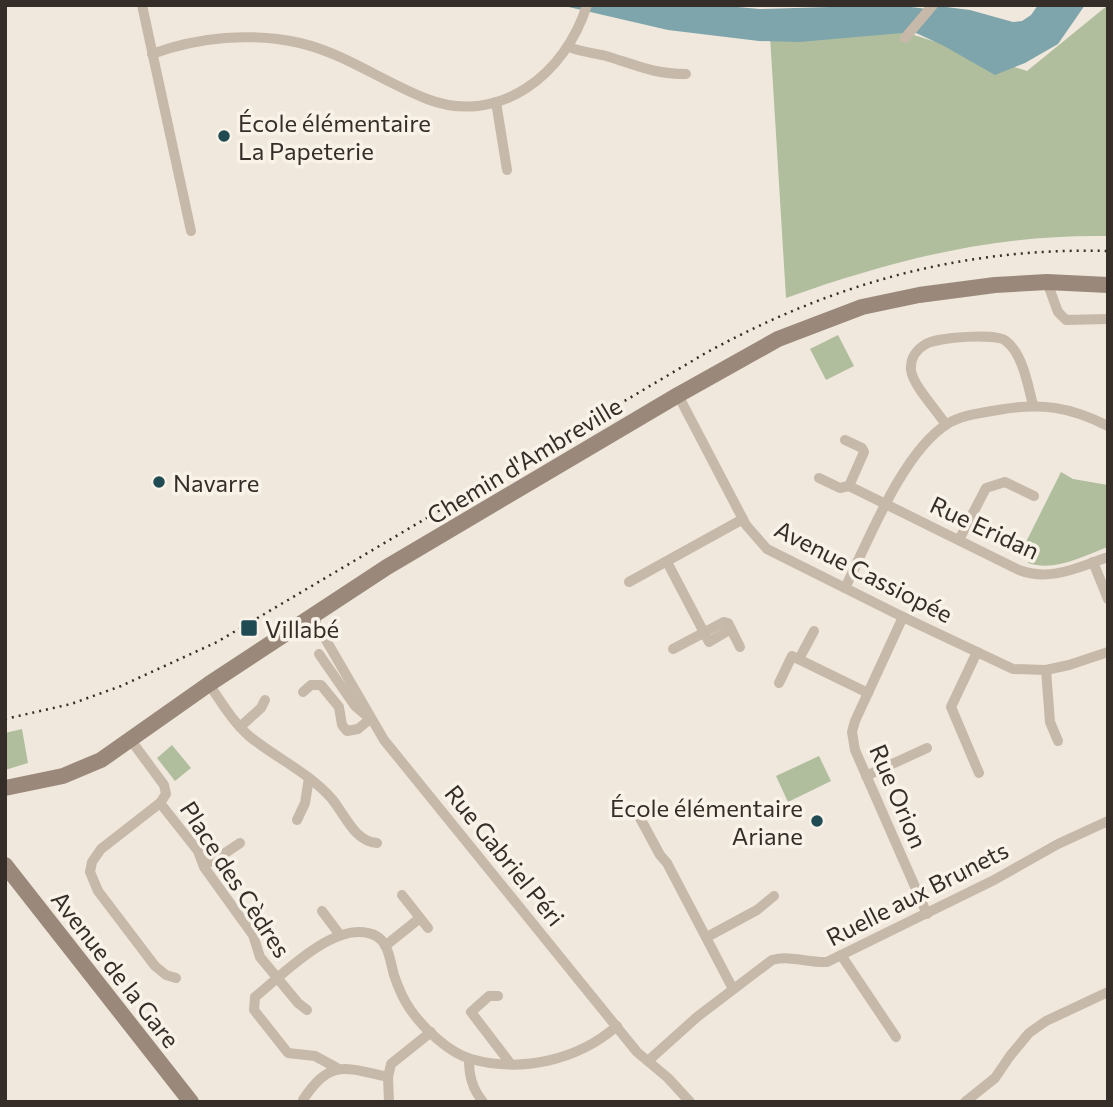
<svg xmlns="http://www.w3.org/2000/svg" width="1113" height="1107" viewBox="0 0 1113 1107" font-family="Commissioner,sans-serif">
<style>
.green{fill:#b0be9d}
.water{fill:#7da5ab}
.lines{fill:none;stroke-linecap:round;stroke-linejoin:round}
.street{stroke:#c7b9a9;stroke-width:10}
.secondary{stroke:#9a897a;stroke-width:16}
.rail{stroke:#342d28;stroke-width:2.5;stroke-dasharray:2 5;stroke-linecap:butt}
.poi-dot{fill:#214b53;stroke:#f8f2e8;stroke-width:2.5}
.labels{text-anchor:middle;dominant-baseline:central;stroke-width:7;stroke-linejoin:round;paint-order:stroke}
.poi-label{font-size:24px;fill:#342d28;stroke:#f8f2e8;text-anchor:start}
.street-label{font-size:24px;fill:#342d28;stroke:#f8f2e8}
</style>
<rect width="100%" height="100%" fill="#f0e8dc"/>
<g class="green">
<path d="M1108,5v231c-115,-2 -215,24 -322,62l-16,-262 119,-9 138,44z"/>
<path d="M838,335l16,31 -28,14 -16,-31z"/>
<path d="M1061,472l12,7 35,6v62c-25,9 -53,25 -80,16l4,-11 -9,-4z"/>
<path d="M22,729l6,34 -23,7v-37z"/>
<path d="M172,745l19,23 -16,13 -18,-23z"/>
<path d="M819,756l12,25 -43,21 -12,-26z"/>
</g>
<path class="water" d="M560,5h155l45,4 136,-4 38,5 4,-4 32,4 43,12 9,-1 9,-6 7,-10h47l-27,39 -33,19 -30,12 -51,-29 -30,-14 -115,10 -40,-1 -91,-11z"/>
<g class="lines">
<g class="street">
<path d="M142,5l49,226"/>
<path d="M905,38l28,-33"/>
<path d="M569,47c12,5 25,6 37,9 31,9 46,18 80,18"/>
<path d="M152,54c46,-17 99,-22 148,-11 46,11 83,39 127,56 73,28 139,-26 160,-94"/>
<path d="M496,102l11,68"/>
<path d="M1047,282l11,30 8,8 42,-1"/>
<path d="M678,395l68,130 21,24 136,68 110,52 33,1 23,-5 39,-13"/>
<path d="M946,425c-9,-15 -33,-39 -35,-55 -1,-12 6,-21 15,-26 11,-7 71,-11 80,-3 17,13 22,45 27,64"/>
<path d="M845,440l17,8 2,4 -15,34 170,84c31,12 60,-3 89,-13"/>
<path d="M819,478l21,10 9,-2"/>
<path d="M959,540l27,-52 19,-6 29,14"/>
<path d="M667,562l42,80 22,-13"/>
<path d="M1093,562l15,37"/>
<path d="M629,582l114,-63"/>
<path d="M845,588c24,-48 57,-135 102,-164 15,-9 34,-11 51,-14 43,-8 72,-3 110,16"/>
<path d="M312,616l72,124 253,312 31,26 22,24"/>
<path d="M903,617l-48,104 -3,11 3,18 72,164"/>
<path d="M673,649l51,-27 4,1 12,24"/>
<path d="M977,652l-26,55 28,66"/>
<path d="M319,654l36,52 13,11"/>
<path d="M799,659l15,-28"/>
<path d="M1046,670l4,52 8,19"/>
<path d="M779,683l13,-27 76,37"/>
<path d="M209,684c12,18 24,38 40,52 27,22 59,36 83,63 13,16 23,43 45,44"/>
<path d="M303,692l8,-7h10l18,22 3,18 5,6 11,-2 12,-10"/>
<path d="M240,727l21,-19 4,-8"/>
<path d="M130,739l34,46 2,9 -6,9 -59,46 -9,13 -2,10 8,19 57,75 11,9 10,3"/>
<path d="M866,776l61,-28"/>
<path d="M160,803l38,48 6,16 49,68 7,22 38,46 9,7"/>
<path d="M640,818l20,37 7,8 66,126"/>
<path d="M297,820l8,-17 4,-25"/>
<path d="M202,860l10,2 28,-19"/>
<path d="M402,895l26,33"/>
<path d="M322,911l18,24"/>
<path d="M707,937l50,-27 17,-14"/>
<path d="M385,946l35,-28"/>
<path d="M841,955l55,82"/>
<path d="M498,996h-9l-18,16 39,51"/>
<path d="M469,1059c0,17 3,29 14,43"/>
<path d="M648,1061l49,-44 75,-57c19,-5 36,3 55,2l167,-82 64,-36 50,-23"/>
<path d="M337,1068l-22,-12 -27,-3 -34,-43 1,-13c27,-22 76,-73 113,-64 21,4 21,25 26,42 4,12 9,24 16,34 13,19 39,44 61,50 51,14 107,1 146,-33"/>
<path d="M388,1077l3,-13 40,-32"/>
<path d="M303,1100c27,-42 43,-32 85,-23l1,25"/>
<path d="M965,1102l30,-24 15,-22 19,-23 17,-12 62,-29"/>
</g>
<g class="secondary">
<path d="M5,788l58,-12 38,-16 108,-76 178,-117 291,-172 100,-56 84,-32 57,-12 76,-10 52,-3 61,3"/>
<path d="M5,865l186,237"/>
</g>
<path class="rail" d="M5,719l66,-15 50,-18 96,-44 487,-288c127,-70 258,-107 404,-103"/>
</g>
<g class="poi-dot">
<circle cx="224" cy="136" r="7"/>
<circle cx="159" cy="482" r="7"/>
<rect x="240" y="619" width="18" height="18" rx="3.5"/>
<circle cx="817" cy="821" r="7"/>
</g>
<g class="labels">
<g class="poi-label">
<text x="238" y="122">École élémentaire<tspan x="238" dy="28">La Papeterie</tspan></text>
<text x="173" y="482">Navarre</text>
<text x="265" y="628">Villabé</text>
<text x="803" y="807" text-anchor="end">École élémentaire<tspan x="803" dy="28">Ariane</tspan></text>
</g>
<g class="street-label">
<text transform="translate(524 460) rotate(-31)">Chemin d'Ambreville</text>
<text transform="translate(985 527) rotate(25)">Rue Eridan</text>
<text transform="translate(864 571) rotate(27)">Avenue Cassiopée</text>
<text transform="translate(899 796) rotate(67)">Rue Orion</text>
<text transform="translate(505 855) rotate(51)">Rue Gabriel Péri</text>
<text transform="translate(236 879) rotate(57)">Place des Cèdres</text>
<text transform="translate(917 893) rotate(-27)">Ruelle aux Brunets</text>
<text transform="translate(116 969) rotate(52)">Avenue de la Gare</text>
</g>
</g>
<rect width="1113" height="1107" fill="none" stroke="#342d28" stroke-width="14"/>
</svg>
